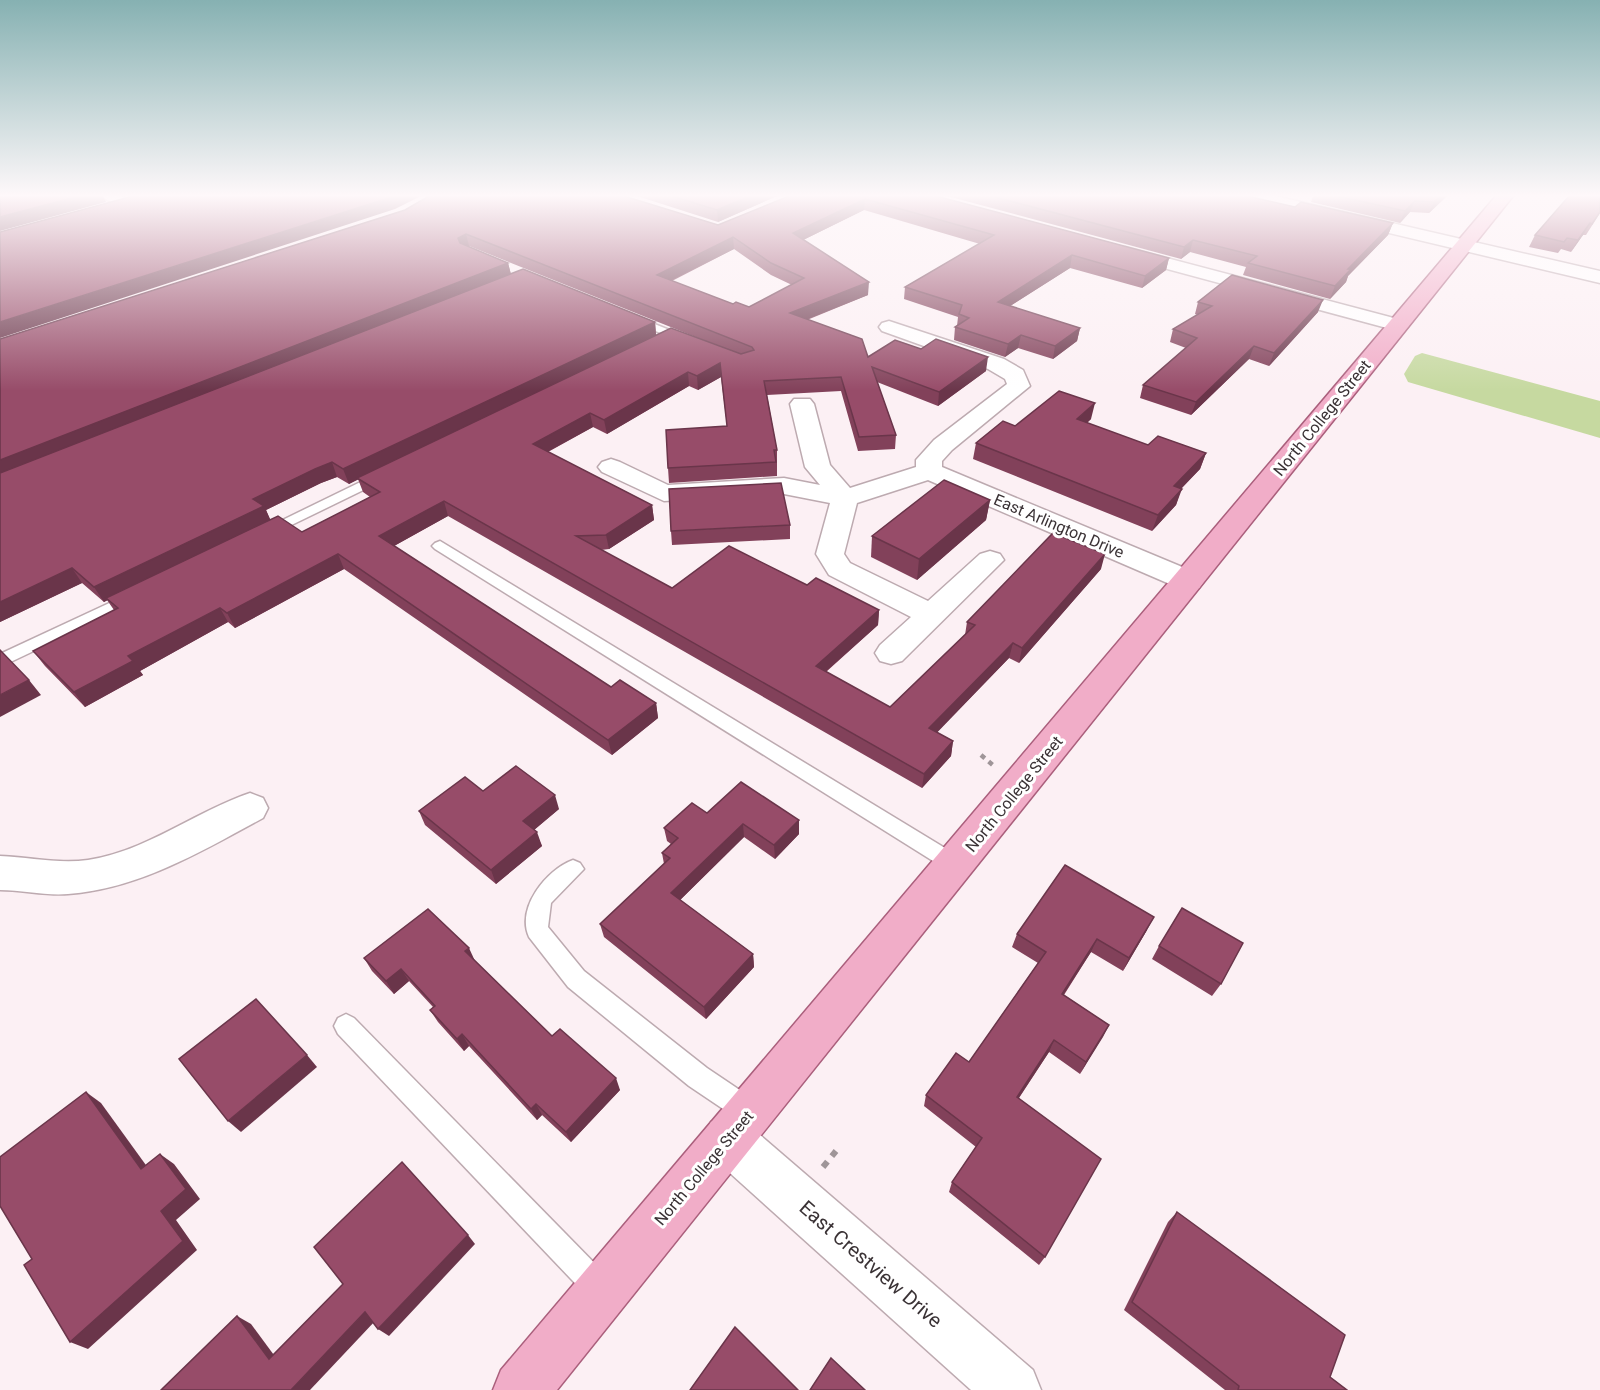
<svg xmlns="http://www.w3.org/2000/svg" width="1600" height="1390" viewBox="0 0 1600 1390" font-family="Roboto,sans-serif">
<style>
.green{fill:#c6d9a0}
.lines{fill:none;stroke-linecap:round;stroke-linejoin:round}
.lane-casing{stroke:#bdaab0;stroke-width:3}
.street-casing{stroke:#bdaab0;stroke-width:3}
.secondary-casing{stroke:#bdaab0;stroke-width:3}
.primary-casing{stroke:#aa5f7c;stroke-width:3}
.path-far1{stroke:#9f9598;stroke-width:4.5;stroke-dasharray:5 5;stroke-linecap:butt}
.path{stroke:#9f9598;stroke-width:6;stroke-dasharray:7 7;stroke-linecap:butt}
.lane{fill:#fff;fill-rule:evenodd}
.street{fill:#fff;fill-rule:evenodd}
.secondary{fill:#fff;fill-rule:evenodd}
.primary{fill:#f1adc8;fill-rule:evenodd}
.wall{fill:#82415a;fill-rule:evenodd}
.shaded-wall{fill:#6a354a}
.building{fill:#974c69;stroke:#6a354a;stroke-width:1.5;fill-rule:evenodd}
.labels{text-anchor:middle;dominant-baseline:central;stroke-width:6;stroke-linejoin:round;paint-order:stroke}
.street-label{font-size:16px;fill:#3a3235;stroke:#fff}
.near-street-label{font-size:20px;fill:#3a3235;stroke:#fff}
</style>
<rect width="100%" height="100%" fill="#fcf0f4"/>
<path class="green" d="M1422,353l178,48v37l-192,-56 -4,-8 11,-18z"/>
<g class="lines">
<g class="lane-casing">
<g id="lane">
<path d="M629,317h8l55,22 -10,2 -53,-20z"/>
<path d="M381,472l7,4 -2,3 -115,56 -5,2 -8,-5z"/>
<path d="M440,541l523,318 4,6 -4,6 -7,3 -7,-3 -514,-322 -3,-3 3,-3z"/>
<path d="M133,592l6,1 2,4 -2,4 -139,66v-13z"/>
<path d="M573,860l7,3 4,6 -33,34 -3,24 36,44 123,97 52,35 4,9 -4,9 -9,4 -9,-4 -52,-35 -121,-99 -39,-50c-13,-29 17,-67 44,-77z"/>
<path d="M346,1014l8,4 257,262 4,10 -4,10 -10,4 -10,-4 -253,-266 -4,-8 4,-8z"/>
</g>
</g>
<g class="street-casing">
<g id="street">
<path d="M100,196h21l11,8 -8,5z"/>
<path d="M1125,247l280,74 3,4 -3,4 -7,2 -279,-75 -3,-4z"/>
<path d="M889,321l115,38 19,11 7,16 -78,64 -10,11v6l257,107 5,7 -5,7 -10,2 -10,-2 -251,-108 -71,23 -13,51 6,9 78,38 52,-47 10,-3 10,3 4,6 -102,101 -11,3 -11,-3 -5,-8 5,-8 31,-28 -82,-42 -13,-21 14,-51 -46,-9 -120,7 -62,-29 -4,-5 4,-5 9,-3 9,3 48,23 116,-7 36,7 -15,-18 -15,-63 4,-5h16l4,5 16,61 20,23 66,-21v-7l18,-20 73,-56 -2,-5 -17,-10 -106,-38 -3,-4 3,-4z"/>
<path d="M250,793l13,5 5,10 -5,10c-61,33 -124,71 -195,76 -22,2 -45,-4 -68,-4v-34c29,1 58,8 88,4 59,-9 106,-48 162,-67z"/>
</g>
</g>
<g class="secondary-casing">
<g id="secondary">
<path d="M1246,196h29l325,75v12l-346,-82z"/>
<path d="M728,1115l17,7 288,248 8,20h-70l-260,-234 -7,-17 7,-17z"/>
</g>
</g>
<g class="primary-casing">
<path id="primary" d="M1496,196h17l-956,1194h-64l8,-20z"/>
</g>
<path class="path-far1" d="M981,755l13,11"/>
<path class="path" d="M823,1167l13,-16"/>
<use href="#lane" class="lane"/>
<use href="#street" class="street"/>
<use href="#secondary" class="secondary"/>
<use href="#primary" class="primary"/>
</g>
<g class="wall">
<path d="M637,196h140l-59,26z"/>
<path d="M789,196h147l233,62 -3,12 -24,18 -72,-20 -60,38 70,22 -3,13 -24,18 -35,-11 -13,9 -51,-17 1,-13 2,-1 1,-9 -54,-18 1,-12 75,-43 -116,-34 -61,30 65,55 -61,25 61,37 53,-8 65,22 -48,35 -61,-24 19,53 -1,14 -37,2 -17,-60 -74,4 10,55v26l-108,7 -1,-15 59,-42 -6,-49 -23,13 -9,-4 -82,48 -14,-7 -45,25 104,53 2,15 -45,29 -8,1 71,38 135,-3 72,25 -1,15 -52,47 64,35 75,-72 2,-13 134,-53 -82,94 -10,-5 -72,74 16,9 -2,15 -29,32 -474,-272 -54,30 217,141 45,16 2,15 -46,37 -268,-186 -109,59 -7,-6 -88,49 3,4 -58,32 -40,-41 -12,-15 81,-41 -7,-10 -3,2 -22,-19 -82,39v-283l405,-129 313,15zM468,246h1l239,96 -52,-7 -1,-13 -144,-48 -3,-11zM734,249l37,26 21,10 -43,22 -16,-3 -61,-23zM337,477l12,7 9,-5 5,13 7,5 -68,35 -32,-12 -4,-10 55,-27z"/>
<path d="M947,196h300l48,11 98,16 -5,12 -40,41 -2,6 -16,17 -87,-24 3,-8 -56,-15 -9,7z"/>
<path d="M1313,196h134l-18,17 -19,-1 -10,11 -89,-21z"/>
<path d="M1600,196v17l-14,22h-3l-12,17 -10,-3 -3,4 -29,-6 6,-12z"/>
<path d="M1198,302l120,10 -49,54 -20,-7 -58,56 -51,-17 3,-13 43,-37 -16,-6 3,-13 25,-14 -3,-1z"/>
<path d="M1091,419l-4,4 61,22 58,8 -6,16 -19,20 -5,16 -24,26 -179,-72 3,-16 39,-17z"/>
<path d="M990,500l-4,20 -69,60 -46,-23 1,-21z"/>
<path d="M790,525v14l-118,6 -1,-14z"/>
<path d="M483,791l76,18 -25,21 8,16 -46,38 -71,-59 -6,-14z"/>
<path d="M707,813l92,21 -24,25 -31,-22 -64,63 73,54 1,13 -48,52 -102,-82 -4,-13 64,-60 -2,-11 9,-9 -4,-3 -3,-13z"/>
<path d="M1147,930l-24,41 -32,-19 -27,43 45,30 -29,49 -31,-22 -30,46 26,159 -6,8 -90,-73 3,-10 24,-35 -52,-41 2,-11 43,-33 69,-99 -26,-16 5,-13z"/>
<path d="M1159,946l62,38 -9,12 -60,-37z"/>
<path d="M364,958l111,3 77,75 68,54 -49,52 -29,-27 -5,5 -68,-74 -5,5 -26,-29 -8,-12 3,-3 -24,-26 -15,13 -22,-23z"/>
<path d="M1177,1212l153,165 17,13h-122l-101,-80 44,-88z"/>
</g>
<g class="shaded-wall">
<path d="M79,196h24l3,6 -106,29v-14z"/>
<path d="M395,196h26l-26,13 -395,129v-16z"/>
<path d="M750,196h27l-59,26 -1,-12z"/>
<path d="M1440,196h7l-18,17 5,-11z"/>
<path d="M865,199l-1,11 -71,35v-12z"/>
<path d="M1415,201l-5,11 -10,11 5,-12z"/>
<path d="M1393,223l-5,12 -40,41 -2,6 -16,17 5,-13 13,-17z"/>
<path d="M1590,223l-7,12 -12,17 7,-12z"/>
<path d="M466,234l3,12 -8,4 -3,-12z"/>
<path d="M733,237l1,12 -76,38 -1,-12z"/>
<path d="M1193,240l-3,12 -9,7 3,-12z"/>
<path d="M1072,255l-2,13 -74,47 2,-13z"/>
<path d="M1169,258l-3,12 -24,18 3,-12z"/>
<path d="M508,263l3,12 -511,203v-18z"/>
<path d="M869,282l-1,13 -78,31v-13z"/>
<path d="M1323,300l-5,12 -49,54 5,-13z"/>
<path d="M655,322l1,13 -307,149 -6,-15z"/>
<path d="M1080,328l-3,13 -24,18 2,-13z"/>
<path d="M1021,335l-3,13 -13,9 3,-13z"/>
<path d="M1254,346l-5,13 -58,56 5,-13z"/>
<path d="M988,357l-2,14 -48,35 1,-14z"/>
<path d="M720,363l1,14 -23,13 -1,-14z"/>
<path d="M688,372l1,14 -82,48 -3,-14z"/>
<path d="M1095,403l-4,16 -18,16 4,-16z"/>
<path d="M590,413l3,14 -57,31 -3,-14z"/>
<path d="M1206,453l-6,16 -32,33 6,-16z"/>
<path d="M332,462l5,15 -16,6 -55,27 5,11 -167,81 -10,-15 159,-88 62,-30z"/>
<path d="M1182,489l-6,16 -24,26 6,-16z"/>
<path d="M990,500l-4,20 -69,60 2,-21z"/>
<path d="M444,501l4,15 -63,35 -6,-15z"/>
<path d="M652,505l2,15 -45,29 -3,-14z"/>
<path d="M338,554l6,15 -109,59 -8,-15z"/>
<path d="M1105,554l-4,15 -82,94 3,-15z"/>
<path d="M72,568l10,15 -82,39v-20z"/>
<path d="M220,608l8,14 -88,49 3,4 -58,32 -11,-15 54,-36z"/>
<path d="M879,610l-1,15 -63,56 1,-15z"/>
<path d="M1013,643l-4,15 -82,85 2,-15z"/>
<path d="M29,680l12,15 -41,22v-22z"/>
<path d="M656,703l2,15 -46,37 -4,-15z"/>
<path d="M953,741l-2,15 -29,32 2,-14z"/>
<path d="M555,795l4,14 -31,26 -5,-14z"/>
<path d="M799,820v14l-24,25 -1,-14z"/>
<path d="M743,824l1,13 -71,70 -2,-14z"/>
<path d="M537,832l5,14 -46,38 -5,-14z"/>
<path d="M1154,917l-7,13 -24,41 6,-13z"/>
<path d="M1097,939l-6,13 -35,54 6,-12z"/>
<path d="M469,948l6,13 -4,3 -6,-13z"/>
<path d="M753,954l1,13 -48,52 -2,-12z"/>
<path d="M401,969l8,12 -15,13 -8,-13z"/>
<path d="M1109,1025l-6,12 -23,37 6,-12z"/>
<path d="M462,1034l7,12 -5,5 -7,-12z"/>
<path d="M1054,1040l-5,12 -37,56 5,-11z"/>
<path d="M307,1055l10,12 -76,65 -13,-11z"/>
<path d="M616,1078l4,12 -49,52 -5,-10z"/>
<path d="M86,1092l15,11 55,76 -15,-10z"/>
<path d="M536,1104l6,11 -5,5 -6,-11z"/>
<path d="M160,1154l14,10 26,35 -24,21 21,30 -109,99 -18,-7 91,-131z"/>
<path d="M468,1235l7,9 -86,92 -11,-7z"/>
<path d="M365,1312l11,8 -66,70h-19z"/>
<path d="M237,1316l14,8 31,42 -13,-7z"/>
</g>
<g class="building">
<path d="M0,196h79l-79,21z"/>
<path d="M133,196h262l-395,126v-90z"/>
<path d="M429,196h195l94,29 71,-29h147l233,62 -24,18 -73,-21 -74,47 82,26 -25,18 -34,-11 -13,9 -53,-17 14,-9 -10,-4 3,-9 -57,-18 89,-52 -129,-36 -72,34 76,49 -79,31 72,26 6,18 27,-17 26,9 15,-10 52,18 -49,35 -67,-25 24,68 -37,2 -18,-60 -77,4 13,69h-3l2,12 -108,6 -2,-38 61,-4 -7,-63 -23,13 -9,-4 -84,48 -14,-7 -57,31 119,61 -46,30 -30,1 96,52 57,-42 78,39 9,-7 63,32 -63,56 74,41 85,-82 -8,-3 86,-89 52,21 -83,94 -9,-5 -84,85 24,13 -29,33 -480,-273 -65,35 232,151 9,-7 36,23 -48,37 -270,-186 -111,59 -7,-5 -92,48 5,5 -59,31 -41,-41 85,-43 -12,-10 172,-82 24,16 78,-40 -23,-14 314,-150 70,26 13,-4 -2,-3 -286,-113 -8,4 2,5 48,20 -508,197v-121l405,-129zM733,237l38,26 33,15 -55,29 -13,-5 -3,2 -76,-29z"/>
<path d="M672,196h78l-33,14z"/>
<path d="M991,196h256l48,11 6,-5 92,21 -45,46h3l-16,17 -87,-23 9,-7 -64,-16 -9,7z"/>
<path d="M1337,196h103l-6,6 -19,-1 -10,10z"/>
<path d="M1569,196h31v16l-8,12 -2,-1 -12,17 -11,-2 -3,4 -29,-7z"/>
<path d="M523,269l132,53 -312,147 -11,-7 -17,7 -62,30 11,7 -170,81 -22,-19 -72,34v-129z"/>
<path d="M1232,275l91,25 -49,53 -20,-7 -58,56 -53,-17 54,-47 -24,-9 39,-23 -14,-4z"/>
<path d="M1059,391l36,12 -18,16 71,26 10,-9 48,17 -32,33 8,3 -24,26 -182,-72 27,-22 12,5z"/>
<path d="M944,480l46,20 -71,59 -47,-23z"/>
<path d="M781,483l9,42 -119,6 -2,-42z"/>
<path d="M0,650l29,30 -29,15z"/>
<path d="M516,766l39,29 -32,26 14,11 -46,38 -72,-59 46,-34 18,14z"/>
<path d="M741,782l58,38 -25,25 -31,-21 -72,69 82,61 -49,53 -104,-83 70,-66 -8,-5 16,-15 -14,-10 28,-25 15,10z"/>
<path d="M1065,865l89,52 -25,41 -32,-19 -35,55 47,31 -23,37 -32,-22 -37,57 84,62 -56,98 -93,-75 30,-44 -56,-43 30,-42 13,9 77,-110 -29,-18z"/>
<path d="M1182,908l61,35 -22,41 -62,-38z"/>
<path d="M428,909l41,39 -4,3 87,85 8,-7 56,49 -50,54 -30,-28 -5,5 -69,-75 -5,5 -27,-29 5,-4 -34,-37 -15,12 -22,-23z"/>
<path d="M256,999l51,56 -79,66 -49,-62z"/>
<path d="M86,1092l55,77 19,-15 26,35 -25,22 22,30 -113,101 -46,-77 8,-6 -32,-53v-49z"/>
<path d="M402,1162l66,73 -90,94 -13,-17 -74,78h-130l76,-74 32,43 74,-75 -29,-37z"/>
<path d="M1177,1212l168,123 -15,42 17,13h-109l1,-4 -107,-84z"/>
<path d="M735,1327l63,63h-108z"/>
<path d="M831,1358l34,32h-55z"/>
</g>
<linearGradient id="sky" x2="0" y2="1"><stop stop-color="#86b1b2"/><stop offset="0.5" stop-color="#fef8fa"/><stop offset="1" stop-color="#fef8fa" stop-opacity="0"/></linearGradient>
<rect width="1600" height="391" fill="url(#sky)"/>
<g class="labels">
<g class="street-label">
<text transform="translate(1322 418) rotate(-51)">North College Street</text>
<text transform="translate(1059 526) rotate(23)">East Arlington Drive</text>
<text transform="translate(1014 794) rotate(-51)">North College Street</text>
<text transform="translate(704 1168) rotate(-50)">North College Street</text>
</g>
<g class="near-street-label">
<text transform="translate(871 1264) rotate(41)">East Crestview Drive</text>
</g>
</g>
</svg>
